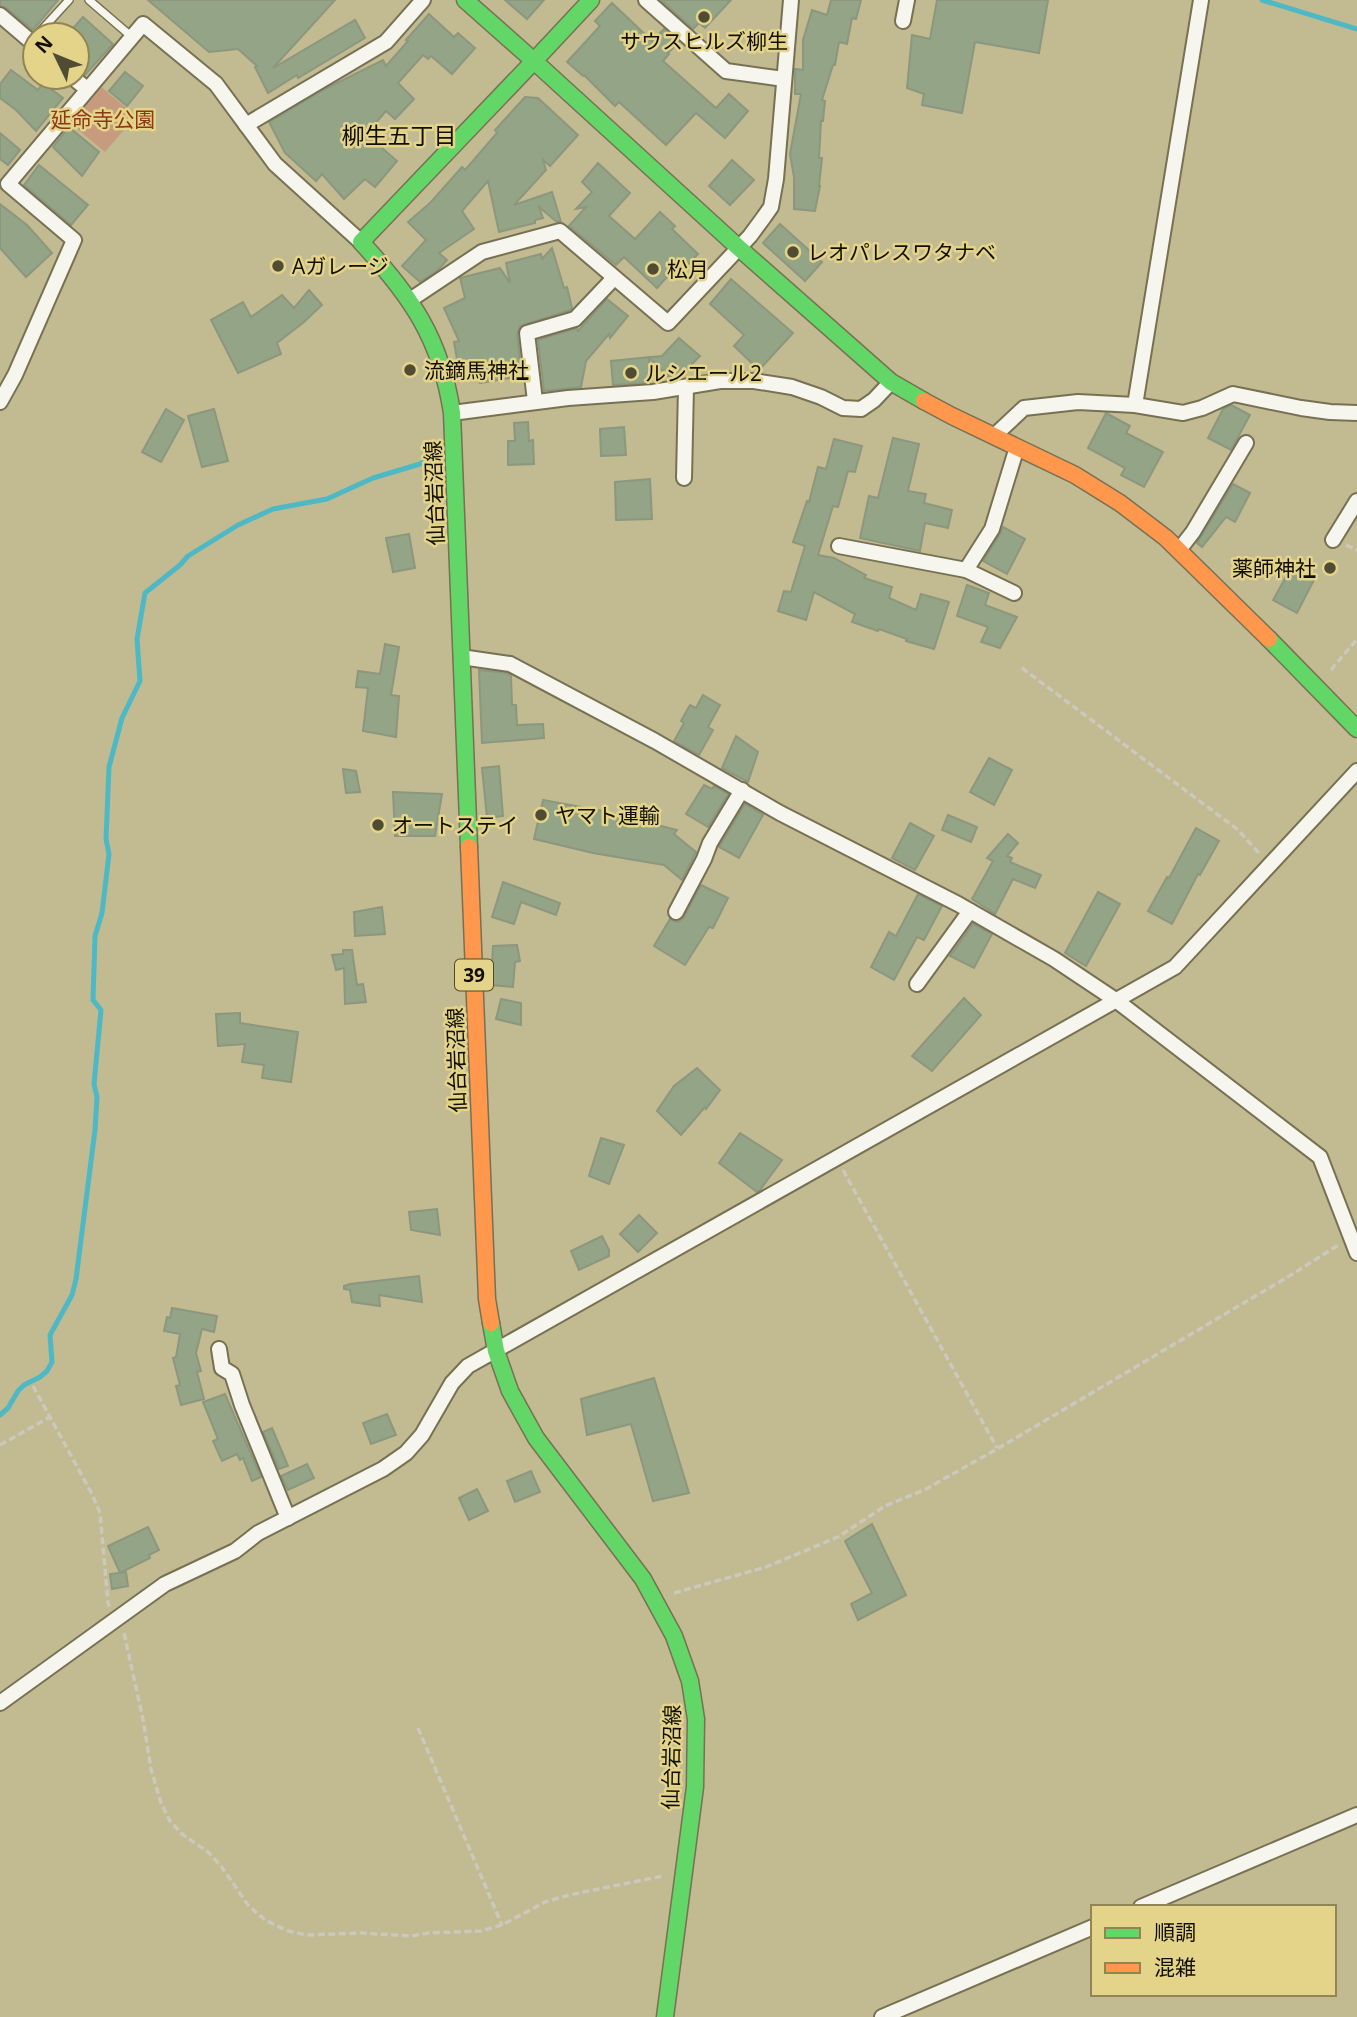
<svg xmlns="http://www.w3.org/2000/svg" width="1357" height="2017" viewBox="0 0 1357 2017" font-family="'Open Sans','Noto Sans JP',sans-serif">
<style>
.green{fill:#c79c7e}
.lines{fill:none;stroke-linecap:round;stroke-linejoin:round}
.stream{stroke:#4eb9c5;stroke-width:5}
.building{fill:#93a487;stroke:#8d977d;stroke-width:2}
.lane-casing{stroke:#777153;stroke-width:10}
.street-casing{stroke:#777153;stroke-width:18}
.fast-casing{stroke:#777153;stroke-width:19}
.slow-casing{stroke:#777153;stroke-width:19}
.path{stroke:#cbc8bc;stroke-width:3.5;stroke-dasharray:7 3.5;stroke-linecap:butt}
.lane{stroke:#f6f5ee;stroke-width:7}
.street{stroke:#f6f5ee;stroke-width:14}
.fast{stroke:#63d668;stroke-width:16}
.slow{stroke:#ff974d;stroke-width:16}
.poi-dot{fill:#504b33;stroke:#e3d48a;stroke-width:2.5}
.labels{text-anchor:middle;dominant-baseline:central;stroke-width:5;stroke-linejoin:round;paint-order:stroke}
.shield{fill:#e3d48a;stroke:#514a29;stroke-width:2}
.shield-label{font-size:19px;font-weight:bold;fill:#130f00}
.poi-label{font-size:21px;fill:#130f00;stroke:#e3d48a;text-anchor:start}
.park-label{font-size:21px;fill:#8d3719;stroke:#e3d48a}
.street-label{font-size:21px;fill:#130f00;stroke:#e3d48a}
.neighbourhood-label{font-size:23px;fill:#130f00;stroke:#e3d48a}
</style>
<rect width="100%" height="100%" fill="#c2ba91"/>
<path class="green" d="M100,86l36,30 -31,36 -35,-29z"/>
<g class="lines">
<g class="stream">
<path d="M1262,0l95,29"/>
<path d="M0,1415l8,-7 10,-17 6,-6 16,-8 7,-6 5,-9 -2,-27 22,-40 4,-16 19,-149 2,-33 -3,-13 7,-74 -8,-10 2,-64 7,-23 7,-59 -3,-15 3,-72 13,-49 18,-37 -3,-42 8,-46 35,-28 8,-9 50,-31 35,-16 54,-10 46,-21 47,-14 19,-10"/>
</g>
</g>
<g class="building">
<path d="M0,0h58l-25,30 -27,-22 -6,-2z"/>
<path d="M148,0h187l-62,68 82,-48 10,18 -67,40 -1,-3 -29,18 -13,-26 2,-1 -19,-17 -29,3z"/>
<path d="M505,0h39l-17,19z"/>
<path d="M661,0h70l-26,28 -6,-5 -6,6z"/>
<path d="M831,0h30l-5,19 -4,-1 -5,26 -8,-2 -4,23h-2l-11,35 3,1 -2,20h-2l-2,37h3l-3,28h1l-5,25 -21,-2v-32l-4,-23 11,-60h-6v-25l8,1v-30l9,-30 15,5z"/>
<path d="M937,0h111l-9,53 -64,-11 -13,71 -40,-8 2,-11 -17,-6 5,-53 18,4z"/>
<path d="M612,3l40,38 12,-12 15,13 -11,11 1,1 -6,7 53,47 13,-14 19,17 -23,27 -29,-25 -30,32 -47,-43 -4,4 -31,-31 -1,1 -16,-14 33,-36 -5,-5z"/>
<path d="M429,14l25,23 4,-4 17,15 -23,26 -21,-18 -3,3 -5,-4 -25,28 16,16 -19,20 -9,-8 -20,23 31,27 -22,26 -10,-8 -21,20 -22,-25 -6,7 -31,-28 -16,-31 56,-33 58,-29 3,6 22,-25 -2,-1z"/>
<path d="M83,17l30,27 -28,31 -8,-6v-34h-10z"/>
<path d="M11,70l27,20 5,-7 20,15 -27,33 -20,-21 -16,-12v-14z"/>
<path d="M125,72l18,14 -16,20 -18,-15z"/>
<path d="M525,97l13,1 40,37 -28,31 -7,-6 3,10 -32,35 38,-13 9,30h-4l-18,-15 4,11 -8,2v3l-36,9 -11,-51 -26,30 12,18 -35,24 8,7 -9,10 -18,12 -18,-16 24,-26 -18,-18 23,-20 31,-35 3,3 32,-37 -2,-3z"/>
<path d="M69,127l30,25 -17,24 -29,-29z"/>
<path d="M0,133l20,17 -12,15 -8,-6z"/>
<path d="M732,160l22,20 -24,25 -21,-19z"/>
<path d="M598,163l32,30 -21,23 26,23 25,-27 15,14 -3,3 26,25 -18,19 -5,-5 -18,20 -33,-31 -8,8 -47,-39 17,-19 -10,2 16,-17 -10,-10z"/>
<path d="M39,165l49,40 -17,20 -47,-40z"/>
<path d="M0,204l27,21 25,28 -26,24 -26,-29z"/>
<path d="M780,224l42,38 -17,19 -42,-38z"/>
<path d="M552,248l12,40 3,-1 5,21 -2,2 -50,16 -3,8 5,42 -42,7 -1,-10 -19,4 -6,-35 5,-1 -15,-33 21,-10 -5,-20 40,-10 10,15 -4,-20 35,-9 1,5z"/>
<path d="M731,279l62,54 -34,37 -25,-24 10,-11 -34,-31z"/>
<path d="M309,290l13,15 -18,17 -27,21 4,11 -43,19 -27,-53 32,-18 8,15 31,-22 12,13z"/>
<path d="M607,299l21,17 -18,22 -1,-4 -23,27 -5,26 -37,4 -6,-51 39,-12 1,3z"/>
<path d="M679,338l21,18 -22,22 -7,1 -22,-21 1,25 -37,2 -2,-24 51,-5z"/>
<path d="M1231,405l19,10 -19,35 -23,-12 15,-29z"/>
<path d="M166,409l18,11 -23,42 -19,-10z"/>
<path d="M214,409l14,52 -26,6 -14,-51z"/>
<path d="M1106,413l24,13 -4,7 37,19 -19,35 -23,-12 4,-7 -37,-20z"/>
<path d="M528,422l1,19 4,-1 1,24 -26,1v-24h7l-1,-18z"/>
<path d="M624,427l2,28 -25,1 -1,-27z"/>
<path d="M893,438l26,6 -11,47 18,3 -2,9 28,7 -4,18 -23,-5 -5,28 -60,-13 9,-42 9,2z"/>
<path d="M834,439l28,7 -7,26 -7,-1 -10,36 -5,-1 -15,49 16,3 32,17 -2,3 28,9 -3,11 27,12 5,-16 28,8 -15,47 -28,-8 1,-2 -28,-10 -1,2 -26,-9 3,-8 -41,-22 -8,28 -28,-9 6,-20 7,1 14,-46 -12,-4 14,-41 2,1 9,-35 8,2z"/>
<path d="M650,479l2,40 -36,1 -1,-38z"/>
<path d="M1233,484l17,9 -15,29 -9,-5 -24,30 -5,-4z"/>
<path d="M1003,527l22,12 -18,35 -24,-13 17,-27z"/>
<path d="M409,534l6,34 -22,4 -7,-34z"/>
<path d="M1292,566l23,12 -18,35 -24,-13z"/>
<path d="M967,585l22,8 -4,12 32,12 -17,31 -19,-6 7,-15 -31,-11z"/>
<path d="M385,644l14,3 -8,48 8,1 -3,41 -33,-6 5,-43 -12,-1 2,-16 22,3z"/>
<path d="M479,670l28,3 4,3 1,29h4l1,20 26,-1 1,14 -62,5z"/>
<path d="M703,695l17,10 -12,22 5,3 -14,25 -25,-14 10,-18 -3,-2 9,-16 6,3z"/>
<path d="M736,736l22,16 -10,30 -26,-14z"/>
<path d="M989,758l23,12 -18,35 -24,-13z"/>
<path d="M499,766l4,50 -16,2 -5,-50z"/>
<path d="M343,769l13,2 4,21 -14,1z"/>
<path d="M704,785l8,4 2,-3 14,8 -20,33 -22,-13z"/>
<path d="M393,792l49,2 -7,42h-40z"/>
<path d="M543,800l60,11 74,19 -3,4 22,18 -14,28 -18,-15 -71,-12 -59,-14z"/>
<path d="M745,804l18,11 -24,43 -20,-11z"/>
<path d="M948,815l29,12 -6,15 -29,-12z"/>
<path d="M910,823l24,13 -19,34 -23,-12z"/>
<path d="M1196,828l23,13 -19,34 -2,-1 -26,50 -24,-13 19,-34 2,1z"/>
<path d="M1008,834l10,9 -11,13 5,2 -2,4 31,13 -6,13 -22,-9 -18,35 -23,-15 21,-38 -6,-3z"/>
<path d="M503,882l57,21 -4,12 -35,-13 -7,22 -22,-7z"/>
<path d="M701,885l27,13 -15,30 -4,-1 -24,38 -31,-19 16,-27 8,3 6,-5z"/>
<path d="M1098,892l22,12 -34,62 -21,-13z"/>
<path d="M918,894l24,12 -18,34 -7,-3 -23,43 -23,-13 18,-35 7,4z"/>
<path d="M382,907l3,27 -30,2 -1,-24z"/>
<path d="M973,924l19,10 -18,34 -24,-12z"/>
<path d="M517,945l3,16 -5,1 -2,25 -22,-2 2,-39z"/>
<path d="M343,950h9l5,35 6,-1 3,18 -21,2 -1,-36 -8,2 -4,-15 11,-1z"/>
<path d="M964,998l17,17 -49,56 -20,-15z"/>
<path d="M501,999l20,4v22l-25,-6z"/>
<path d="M240,1013v10l58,9 -7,50 -29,-4 2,-13 -22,-3 3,-18 -27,2 -2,-32z"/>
<path d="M697,1068l23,22 -14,19 -1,-2 -24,28 -24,-24 17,-25z"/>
<path d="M740,1133l42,27 -22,30 -3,2 -38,-29z"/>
<path d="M601,1138l23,7 -15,39 -20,-8z"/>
<path d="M437,1209l3,26 -29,-5 -2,-18z"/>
<path d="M639,1215l18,18 -19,19 -18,-18z"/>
<path d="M602,1236l7,14v6l-30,14 -8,-19z"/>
<path d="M419,1276l3,26 -43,-7 1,11 -28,-4 -2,-12 -6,-1v-3l6,-2z"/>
<path d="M172,1308l45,8 -3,16 -12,-3 -6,24 5,18 -4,1 7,27 -23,6 -5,-19 4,-1 -7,-27 3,-1 4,-23 -16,-3 3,-14 3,1z"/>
<path d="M654,1378l35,115 -36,8 -22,-77 -44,11 -6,-36z"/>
<path d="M225,1394l36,83 -9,4 -9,-23 -3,2 -3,-6 -15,7 -9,-20 5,-2 -15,-37z"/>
<path d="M387,1414l9,21 -25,9 -8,-21z"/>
<path d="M272,1428l16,38 -9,3 -16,-37z"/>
<path d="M307,1464l7,14 -26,12 -7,-14z"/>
<path d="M531,1471l9,21 -25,10 -8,-21z"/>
<path d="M477,1489l11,22 -19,9 -10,-22z"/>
<path d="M872,1524l34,71 -48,25 -7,-16 21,-11 -27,-52z"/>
<path d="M148,1527l11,23 -10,5 1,3 -30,15 -12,-27z"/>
<path d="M126,1572l2,14 -16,3 -2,-15z"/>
</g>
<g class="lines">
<g class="lane-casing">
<g id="lane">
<path d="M89,0l43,37"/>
<path d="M37,35l32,-35"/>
</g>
</g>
<g class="street-casing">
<g id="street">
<path d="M646,0l80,71 58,8"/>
<path d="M0,15l35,30"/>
<path d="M903,21l4,-21"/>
<path d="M72,77l15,12"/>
<path d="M246,125l140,-83 37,-42"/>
<path d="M410,300l72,-48 78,-21 108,92 82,-87 14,-19 7,-10 5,-28 15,-179"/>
<path d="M535,401l-8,-68 48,-14 39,-41"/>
<path d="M0,402l15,-27 59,-135 -66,-56 135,-160 73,60 59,80 86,78"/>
<path d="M1135,405l66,-405"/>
<path d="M452,413l116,-15 85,-6 67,-11h34l38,6 29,10 22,11 18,1 13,-9 17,-18"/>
<path d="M994,436l30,-28 54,-6 57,3 48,8 19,-5 31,-14 68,14 29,4 27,1"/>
<path d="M684,478l2,-91"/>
<path d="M1333,540l24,-39"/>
<path d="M839,546l127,24 26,-41 25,-82"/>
<path d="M1179,550l14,-18 53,-89"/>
<path d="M966,570l48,23"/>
<path d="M461,657l49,7 145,77 125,72 178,91 96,55 63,42 203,156 37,96"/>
<path d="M676,912l28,-53 6,-16 32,-53"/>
<path d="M917,984l53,-73"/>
<path d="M219,1349l3,19 10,6 10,31 46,113"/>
<path d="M0,1703l165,-119 70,-33 23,-18 125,-64 23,-16 16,-18 30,-52 16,-17 707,-399 182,-196"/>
<path d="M1141,1907l216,-92"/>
<path d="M882,2017l211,-90"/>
</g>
</g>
<g class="fast-casing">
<g id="fast">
<path d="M465,0l69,61 -173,181c50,54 80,97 91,171l17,434"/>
<path d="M591,0l-57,61 205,187 152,134 33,19"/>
<path d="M1269,639l88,90"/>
<path d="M491,1323l5,28 14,40 26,47 107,141 31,57 16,45 6,38 -1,68 -30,230"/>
</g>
</g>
<g class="slow-casing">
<g id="slow">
<path d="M924,401l28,15 123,59 45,28 46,35 103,101"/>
<path d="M469,847l18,452 4,24"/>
</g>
</g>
<g class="path">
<path d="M1346,545l11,5"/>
<path d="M1022,668l215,161 23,25"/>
<path d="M1331,670l26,-31"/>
<path d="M843,1170l154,278"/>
<path d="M33,1386l59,108 8,19 8,90 2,5"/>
<path d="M0,1445l50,-28"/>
<path d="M674,1593l92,-26 72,-30 47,-31 41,-17 71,-40 294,-174 49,-31"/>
<path d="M124,1633l19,86 8,50 10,34 9,18 12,13 26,18 13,14 27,39 17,15 23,11 19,4 55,-2 49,3 18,-3 52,-2 21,-6 43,-23 24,-7 94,-19"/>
<path d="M418,1728l84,197"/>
</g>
<use href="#lane" class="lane"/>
<use href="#street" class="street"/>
<use href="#fast" class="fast"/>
<use href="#slow" class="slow"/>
</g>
<g class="poi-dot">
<circle cx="704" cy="17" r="7"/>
<circle cx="793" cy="252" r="7"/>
<circle cx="278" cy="266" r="7"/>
<circle cx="653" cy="269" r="7"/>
<circle cx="410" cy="370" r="7"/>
<circle cx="631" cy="373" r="7"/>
<circle cx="1330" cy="568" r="7"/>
<circle cx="541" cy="815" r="7"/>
<circle cx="378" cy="825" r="7"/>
</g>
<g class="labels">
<rect class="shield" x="455" y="959.5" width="38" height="31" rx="5"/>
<g class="shield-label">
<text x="474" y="975">39</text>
</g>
<g class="poi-label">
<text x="704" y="41" text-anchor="middle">サウスヒルズ柳生</text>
<text x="807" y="252">レオパレスワタナベ</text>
<text x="292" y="266">Aガレージ</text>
<text x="667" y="269">松月</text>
<text x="424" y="370">流鏑馬神社</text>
<text x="645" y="373">ルシエール2</text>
<text x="1316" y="568" text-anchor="end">薬師神社</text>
<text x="555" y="815">ヤマト運輸</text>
<text x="392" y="825">オートステイ</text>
</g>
<g class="park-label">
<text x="103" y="119">延命寺公園</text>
</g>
<g class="street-label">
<text transform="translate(434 493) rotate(-92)">仙台岩沼線</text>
<text transform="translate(456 1060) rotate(-92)">仙台岩沼線</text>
<text transform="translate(671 1757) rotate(-89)">仙台岩沼線</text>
</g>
<g class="neighbourhood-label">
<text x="399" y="135">柳生五丁目</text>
</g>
</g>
<rect x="1091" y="1905" width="245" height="91" fill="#e3d48a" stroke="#908553" stroke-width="2"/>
<rect x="1105" y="1928" width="35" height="10" fill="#63d668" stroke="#908553" stroke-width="2"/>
<text x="1154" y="1940" font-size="21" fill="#130f00">順調</text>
<rect x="1105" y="1963" width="35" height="10" fill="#ff974d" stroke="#908553" stroke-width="2"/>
<text x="1154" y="1975" font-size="21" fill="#130f00">混雑</text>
<g transform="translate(56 56) rotate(313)"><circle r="33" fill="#e3d48a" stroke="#908553" stroke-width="2"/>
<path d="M0-5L12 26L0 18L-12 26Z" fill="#504b33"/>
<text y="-10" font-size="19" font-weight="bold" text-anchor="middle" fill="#130f00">N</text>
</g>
</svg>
